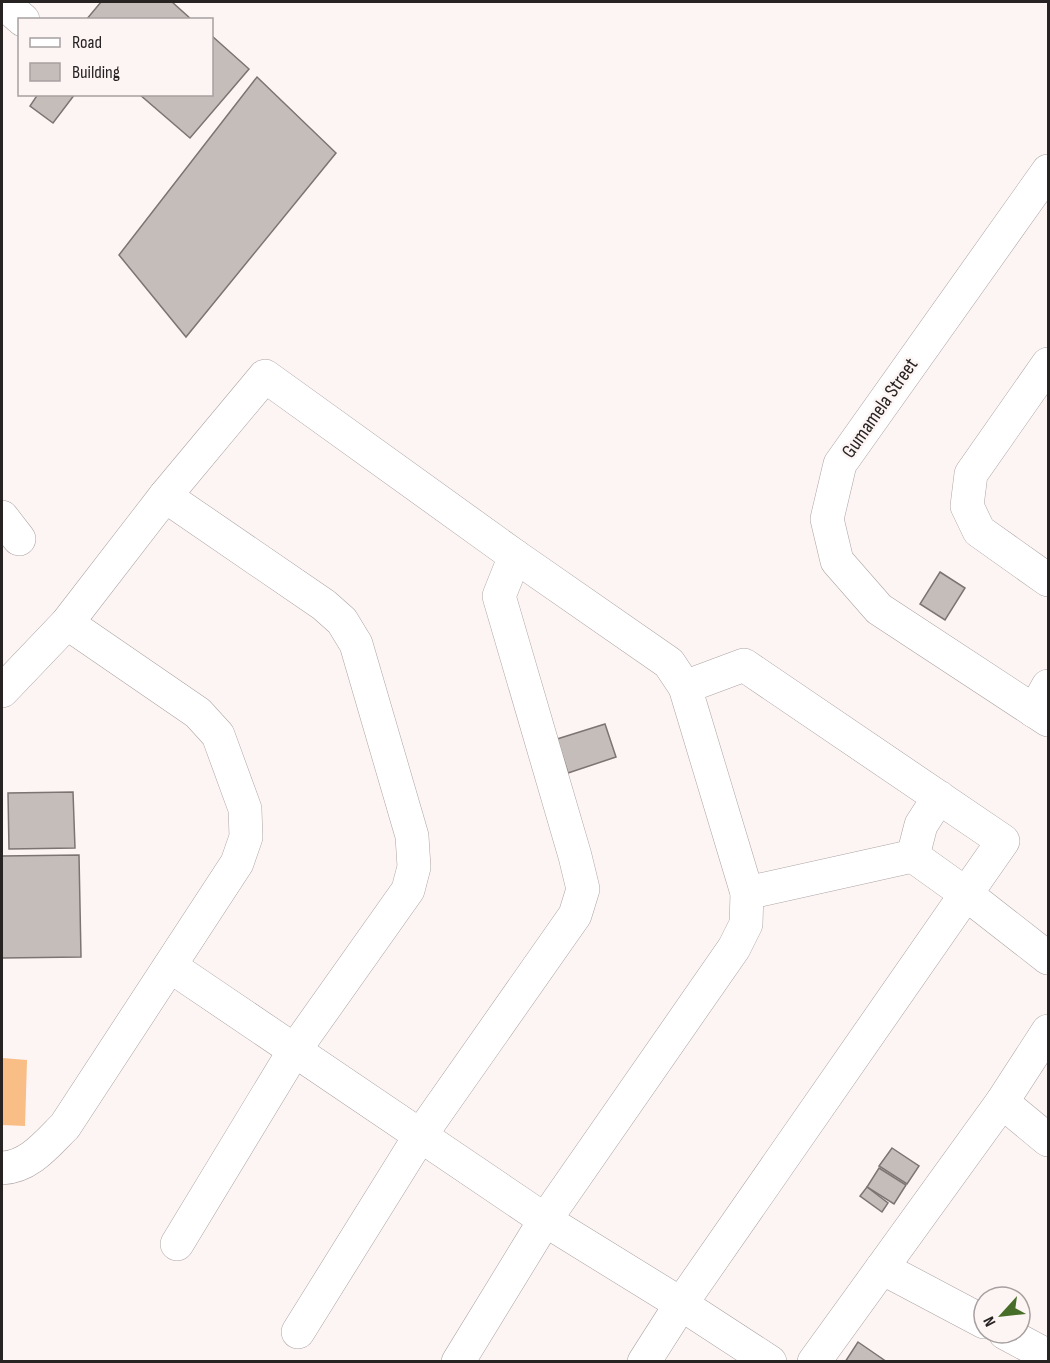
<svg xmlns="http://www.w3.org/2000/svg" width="1050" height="1363" viewBox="0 0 1050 1363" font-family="'Sofia Sans Condensed',sans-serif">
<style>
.green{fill:#f8be85}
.building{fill:#c5bdba;stroke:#7c7472;stroke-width:1.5}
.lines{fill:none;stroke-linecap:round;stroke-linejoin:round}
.minor-casing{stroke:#ada4a4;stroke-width:34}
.minor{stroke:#fff;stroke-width:33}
.labels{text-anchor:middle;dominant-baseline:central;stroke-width:5;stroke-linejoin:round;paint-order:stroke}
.street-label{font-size:20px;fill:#272323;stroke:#fdf4f4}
</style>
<rect width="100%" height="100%" fill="#fdf4f4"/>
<path class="green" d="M2,1058l25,2 -2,66 -23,-1z"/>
<g class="building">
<path d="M101,2h71l20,18h-106z"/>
<path d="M212,36l37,33 -59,69 -51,-44h73z"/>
<path d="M257,77l79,76 -150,184 -67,-82z"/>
<path d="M38,94h37l-22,29 -23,-17z"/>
<path d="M940,572l25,16 -20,32 -25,-16z"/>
<path d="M605,724l11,33 -48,16 -11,-34z"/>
<path d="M73,792l2,56 -66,1 -1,-56z"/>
<path d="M79,855l2,102 -79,1v-102z"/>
<path d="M892,1148l27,18 -12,18 -28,-18z"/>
<path d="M879,1168l27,17 -12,19 -27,-17z"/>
<path d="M867,1187l21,16 -6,9 -22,-16z"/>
<path d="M858,1342l29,20h-42z"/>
</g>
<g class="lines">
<g class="minor-casing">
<g id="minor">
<path d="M2,2l21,18"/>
<path d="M1048,171l-208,293 -13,55 10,42 42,48 169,111"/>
<path d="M1048,364l-77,110 -4,32 12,25 69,49"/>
<path d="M165,496l159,109 18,16 14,23 56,192 2,31 -6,23 -114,161 -117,193"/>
<path d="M2,517l17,22"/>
<path d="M685,687l59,-22 259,176 -37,53 -53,-38 8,-31 18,-28"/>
<path d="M2,691l65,-68 98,-127 100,-120 250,180 154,107 16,24 62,206 -1,31 -12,24 -189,272 -87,142"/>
<path d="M1034,711l14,-25"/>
<path d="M747,893l166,-37"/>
<path d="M170,966l375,254 136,84 89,58"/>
<path d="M1002,1102l46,38"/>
<path d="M2,1168c27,-1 45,-24 63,-42l172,-263 9,-26 -1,-28 -27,-74 -20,-22 -131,-90"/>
<path d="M882,1268l102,54"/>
<path d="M298,1332l122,-196 155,-221 8,-26 -8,-33 -76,-260 16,-40"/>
<path d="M1005,1333l43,23"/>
<path d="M644,1362l37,-58 285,-410 82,64"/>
<path d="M814,1362l188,-260 46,-71"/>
</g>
</g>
<use href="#minor" class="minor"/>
</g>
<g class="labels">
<g class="street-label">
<text transform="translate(880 408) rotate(-55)">Gumamela Street</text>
</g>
</g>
<rect width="1050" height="1363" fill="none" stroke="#272323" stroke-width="6"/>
<rect x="18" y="18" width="195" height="78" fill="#fdf4f4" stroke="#a7a0a0" stroke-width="1.5"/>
<rect x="30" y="38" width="30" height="9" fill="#ffffff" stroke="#a7a0a0" stroke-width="1.5"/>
<text x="72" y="48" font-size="18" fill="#272323">Road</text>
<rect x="30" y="63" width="30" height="18" fill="#c5bdba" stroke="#a7a0a0" stroke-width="1.5"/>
<text x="72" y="78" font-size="18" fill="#272323">Building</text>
<g transform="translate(1002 1315) rotate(243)"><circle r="28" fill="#fdf4f4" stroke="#a7a0a0" stroke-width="1.5"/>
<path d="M0-4.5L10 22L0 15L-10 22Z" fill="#476e28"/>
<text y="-9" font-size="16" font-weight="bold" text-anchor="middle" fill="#272323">N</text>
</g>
</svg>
